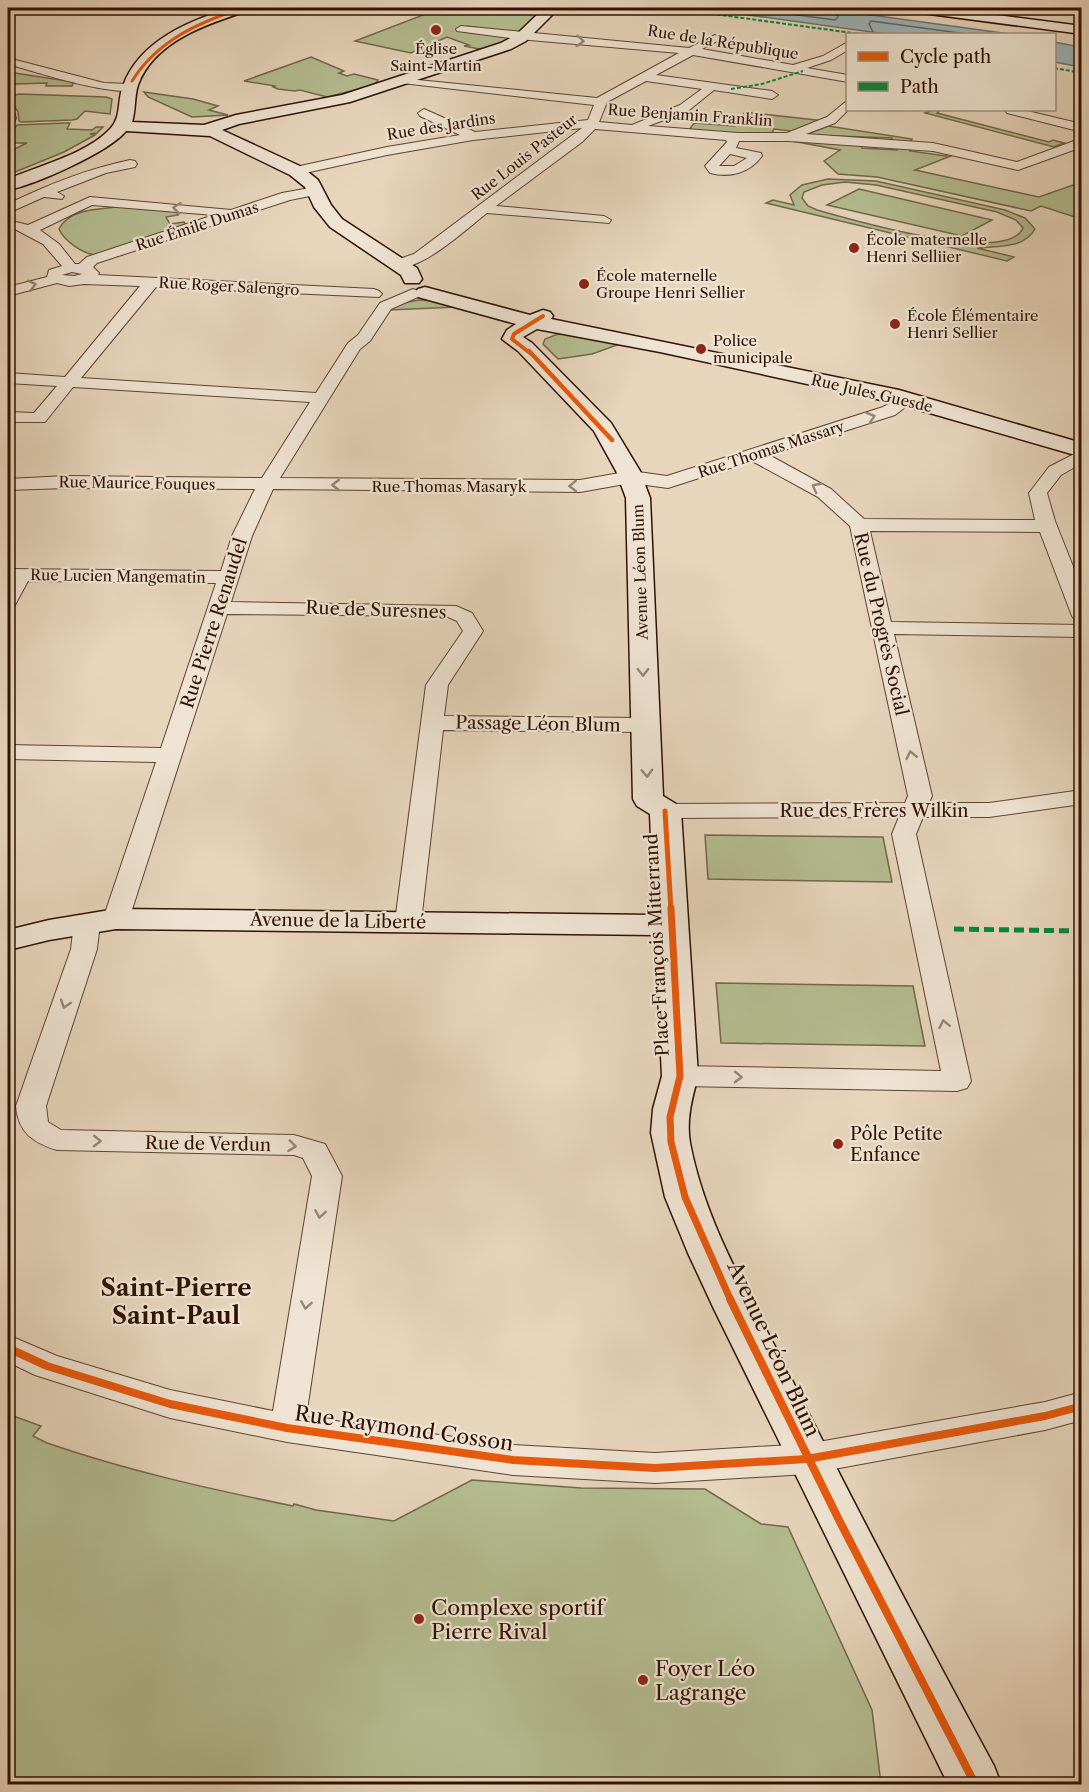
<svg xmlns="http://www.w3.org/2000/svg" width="1089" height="1792" viewBox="0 0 1089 1792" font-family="'Libre Caslon Text',serif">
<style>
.green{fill:#b4bd91;stroke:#72674a;stroke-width:1.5;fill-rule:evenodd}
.water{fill:#9bb6bb;stroke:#707471;stroke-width:1.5}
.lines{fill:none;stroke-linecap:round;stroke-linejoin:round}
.shore{stroke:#66645f;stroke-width:1.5}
.street-casing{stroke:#5e4231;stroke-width:2}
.secondary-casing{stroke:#301103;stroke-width:3}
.street{fill:#efe4d3;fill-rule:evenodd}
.secondary{fill:#efe4d3;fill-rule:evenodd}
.quiet-far1{stroke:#00873e;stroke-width:2;stroke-dasharray:4 2;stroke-linecap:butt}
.quiet{stroke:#00873e;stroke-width:5;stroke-dasharray:10 5;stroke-linecap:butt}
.cycleway-far5-casing{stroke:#efe4d3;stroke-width:4.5}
.cycleway-far4-casing{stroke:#efe4d3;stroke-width:6}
.cycleway-far3-casing{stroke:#efe4d3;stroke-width:8}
.cycleway-far2-casing{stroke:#efe4d3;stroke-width:8}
.cycleway-far1-casing{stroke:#efe4d3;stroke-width:10}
.cycleway-casing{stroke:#efe4d3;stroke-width:12}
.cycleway-far5{stroke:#e8590c;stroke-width:3}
.cycleway-far4{stroke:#e8590c;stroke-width:4}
.cycleway-far3{stroke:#e8590c;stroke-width:4.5}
.cycleway-far2{stroke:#e8590c;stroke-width:5}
.cycleway-far1{stroke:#e8590c;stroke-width:7}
.cycleway{stroke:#e8590c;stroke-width:8}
.oneway{stroke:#998575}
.poi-dot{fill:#8f2418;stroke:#efe4d3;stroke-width:2}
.labels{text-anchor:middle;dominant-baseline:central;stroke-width:4.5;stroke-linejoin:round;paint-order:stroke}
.far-street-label{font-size:15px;fill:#301103;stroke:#efe4d3}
.far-poi-label{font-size:15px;fill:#301103;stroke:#efe4d3;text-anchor:start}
.street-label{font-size:18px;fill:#301103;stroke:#efe4d3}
.poi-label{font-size:18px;fill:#301103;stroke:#efe4d3;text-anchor:start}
.near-street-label{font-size:21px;fill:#301103;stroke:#efe4d3}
.near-poi-label{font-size:21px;fill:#301103;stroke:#efe4d3;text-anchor:start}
.near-neighbourhood-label{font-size:24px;font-weight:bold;fill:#301103;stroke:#efe4d3}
</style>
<rect width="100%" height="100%" fill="#e7d5bc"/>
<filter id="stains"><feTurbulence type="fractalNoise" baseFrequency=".00333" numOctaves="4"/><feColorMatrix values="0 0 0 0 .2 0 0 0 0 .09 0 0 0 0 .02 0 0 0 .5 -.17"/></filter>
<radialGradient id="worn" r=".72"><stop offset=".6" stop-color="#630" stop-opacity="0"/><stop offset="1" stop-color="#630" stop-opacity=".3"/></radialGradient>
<g class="green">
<path d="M456,8h77l5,5 -16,18 -8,2 -47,-7 -2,2 15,5 33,5 -29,12 -20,-4 5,-1 -22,-8 -36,16 -56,-12 81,-31 7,1z"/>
<path d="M311,57l33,14 -5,2 8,3 7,-2 24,6 -3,5 -48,12 -27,-7 -5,1 -17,-2 -5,-2 2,-1 -31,-5z"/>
<path d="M8,72l66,10 -2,4h-26l1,-3 -31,1 -5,3 1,-3h-4z"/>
<path d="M144,92l49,7 25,7 -9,4 19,5 -36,2 -44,-20z"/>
<path d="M19,94l87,3 6,2 -2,15 -25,-3 -8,8 -5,1 -51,2 -2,-1 -1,-9 -9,-15z"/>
<path d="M933,110h7l-3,3 112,29 4,-2 11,3 -10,4 -129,-34z"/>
<path d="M745,112l80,9 -25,11 -26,-3 -3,6h-9l-73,-5 5,-7 41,3z"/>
<path d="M65,123h5l-3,6 25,1 4,-3h7l-6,6 -7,1 5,1 -31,17 -56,23v-15l5,-3 -5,-1v-4l19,-9h-19v-5l9,-13z"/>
<path d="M828,126l84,13 -2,3 -18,-1v-3l-54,-2 -1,3 -32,-4z"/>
<path d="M752,139l110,6v3l35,2 4,-3 11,1 -2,3 36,5 4,-3 6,1 -41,16 124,27 34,-12 8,4v30l-40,-13 -10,5 -154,-34 -39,-3 -14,-13 16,-11 -48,-9z"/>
<path d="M828,179l48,2 129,29 20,8 10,11c-11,20 -38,17 -58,19l37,9 -7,4 -241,-58 7,-3 21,5 -4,-10 12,-10zM845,182l31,3 121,27 19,8 7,8c-16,38 -174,-9 -206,-18l-9,-4 -6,-8 2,-6 18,-7z"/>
<path d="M859,189l133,31 -30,16 -135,-31z"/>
<path d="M117,207l59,3 2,5 -12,2 4,7 14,-2 2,4 -90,29c-13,-1 -32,-14 -37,-26 10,-20 39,-20 58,-22z"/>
<path d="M419,300l17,1 21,6 -68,3 14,-7z"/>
<path d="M558,334h17l45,10 -28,10 -34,5 -15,-15 2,-5z"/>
<path d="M705,835l178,2 9,45 -184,-3z"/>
<path d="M716,983l197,3 12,60 -204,-3z"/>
<path d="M8,1414l33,12 -8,10 14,7c81,28 163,46 246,63l1,-2 22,6 78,11 78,-41 109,8 124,1 56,35 27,3 84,183 9,74h-873z"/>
</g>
<g class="water">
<path d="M698,8h122l190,26h-124z"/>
<path d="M1054,42l27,5v20l-26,-5z"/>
</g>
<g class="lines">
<g class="shore">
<path d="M746,8l89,12 3,-3 -4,-9"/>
<path d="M874,34l-5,-10 2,-3 96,13"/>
</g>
<g class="street-casing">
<g id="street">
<path d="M461,26l228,22 26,-13 5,3 -1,2 -17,9 91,16 30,-9 25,-14v8l-17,10 -24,8 41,7v7l-155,-27 -37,20 116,16 6,4 -6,4 -58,-9 -26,21 -40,15 90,7h49l40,-16 21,-17v10l-13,13 -29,11 127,9 84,19 65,-24v9l-64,23 -85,-19 -144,-10h-50l-3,7 25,5 1,3c-12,17 -32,22 -52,17l-5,-7 22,-24 -1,-2 -131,-11 -13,13 -86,64 108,10 7,4 -2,3 -122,-10c-21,16 -68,61 -94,54l-2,-3 2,-3 21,-7 168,-126 -109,12 -86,15 -91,20 -7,-4 2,-3 96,-21 73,-12 -40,-19 -2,-3 6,-4 51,23 113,-12 6,-15 -192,-22 -4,-1v-4l199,20 82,-45 -161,-14 -61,-8 -1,-2zM646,81l56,8 -22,16 -48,20 -33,-3 8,-20zM730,154l17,4 -13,8h-15z"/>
<path d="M8,58l96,25 26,1 6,4c-14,12 -107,-18 -128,-24z"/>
<path d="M8,106l4,1 4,11 -4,9 -4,1z"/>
<path d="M1005,110h18l59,14v8l-75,-19z"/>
<path d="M130,160l5,1 2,3 -2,3 -29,6 -49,19 7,4 -2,3 -18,-2 -36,16v-9c39,-19 79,-35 122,-44z"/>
<path d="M315,187l7,4 -2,3 -30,6 -193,63 -4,4 6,6 -1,2 276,14 5,2 3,3 -3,3 -223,-10 -75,91 235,15 32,-50 10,-8 22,-32 33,-14 5,2 3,3 -3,3 -27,12 -21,32 -10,8 -80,129 300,2 51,-9 36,5 216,-69 24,-13 6,1 3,4 -21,16 -126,40 62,34 33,30 171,1 -6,-27 20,-26 33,-17v13l-21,12 -14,18 8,28 27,68v33l-7,-2 -3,-4 -32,-84 -170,-1 21,91 191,3v12l-188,-3 38,162 -3,7h60l93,-13v14l-93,13h-66l-7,17 55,247 -4,7 -10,3 -277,-5 -10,-3 -4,-7 4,-7 10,-3 261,5 -49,-237 7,-17 -234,1 -9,-2 -3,-5 3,-5 9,-2 240,-1 3,-7 -58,-270 -32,-29 -66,-36 -84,27 -37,-5 -51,9 -307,-3 -21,47 -21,66 225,4 16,7 11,18 -35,54 -4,31 201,2 8,2 3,5 -3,5 -8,2 -202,-2 -22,192 -4,6 -9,2 -9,-2 -4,-6 31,-237 37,-54 -6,-10 -11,-5 -219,-2 -98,305 -4,6 -9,2 -9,-2 -4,-6 53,-157 -148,-3v-14l153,3 55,-165 -188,-2 -13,24 -7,2v-38l213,2 11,-35 23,-47 -189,-1 -58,2v-11l58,-3 196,2 48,-76 -237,-15 -28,35h-37v-10l26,1 23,-27 -49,-3v-10l57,4 75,-91 -56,-2 -15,2 -12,-3 -49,13v-9l39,-10 2,-7 13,-4 -19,-22 -34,-18 7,-4 12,3 62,-28 141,13 51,-17zM92,205l122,10 -127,42 -8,7h-4l-16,-20 -19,-14zM72,272l10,2 -8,2 -12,-1z"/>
<path d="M87,915l9,2 4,6 -3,26 -51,157 2,16 13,8 233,5 31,9 17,32 -36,241 207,28 142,8 152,-9 238,-42 37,-10v28l-37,10 -238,44 -152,9 -142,-8 -226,-33 -117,-24 -135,-43 -27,-13v-27l49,21 113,34 103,21 39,-235 -9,-18 -9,-3 -237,-5c-24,-7 -39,-18 -41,-44l55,-157 3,-26 4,-6z"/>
</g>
</g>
<g class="secondary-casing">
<g id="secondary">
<path d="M230,8h19l-2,3c-40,13 -93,30 -109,74 -4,12 -2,25 -6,37l72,3 32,-10 106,-20 159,-52 15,-8 25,-24 -2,-3h13l3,4 -29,29 -15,8 -161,53 -111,22 -17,6 80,37 16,13 13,25 11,14 75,49 5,11 -3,4h-14l-4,-8 -71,-48 -16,-20 -9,-20 -15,-12 -80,-39 -84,-5c-17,21 -91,54 -118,59v-11c30,-13 79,-25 102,-50 12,-12 7,-29 13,-43 16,-45 66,-65 107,-78z"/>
<path d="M869,8h73l140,18v8l-168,-22h-38z"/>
<path d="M425,287l105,28 13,-5 7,2 3,4 -2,3 348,71 183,53v14l-187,-54 -235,-51 -123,-23 -14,8 9,6 79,80 29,48 10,27 13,298 13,8 5,7 17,265c-6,22 -12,44 -8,67 15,79 58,150 94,221 67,135 138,269 210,402l7,18h-53l-234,-475 -26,-56 -23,-56 -14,-64 2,-24 9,-33 -7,-141 -539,-6 -67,11 -41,10v-20l41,-10 67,-11 538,6 -4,-101 -13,-8 -4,-7 -7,-301 -10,-27 -22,-40 -76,-80 -16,-12 5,-9 9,-6 -98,-27 -3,-4 3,-4z"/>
</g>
</g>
<use href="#street" class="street"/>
<use href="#secondary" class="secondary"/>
<g class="quiet-far1">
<path d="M669,8l191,26"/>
<path d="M1054,68l28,5"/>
<path d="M731,89l31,-5 41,-13"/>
</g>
<path class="quiet" d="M954,929l128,2"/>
<g class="cycleway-far5-casing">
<path id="cycleway-far5" d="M132,81c26,-41 66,-58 110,-73"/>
</g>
<g class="cycleway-far4-casing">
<path id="cycleway-far4" d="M530,353l-18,-14 2,-5 29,-18"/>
</g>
<g class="cycleway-far3-casing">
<path id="cycleway-far3" d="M529,351l83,89"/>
</g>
<g class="cycleway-far2-casing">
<path id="cycleway-far2" d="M665,811l6,99"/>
</g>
<g class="cycleway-far1-casing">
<path id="cycleway-far1" d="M671,908l9,168 -10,41 1,25 14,55 46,104"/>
</g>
<g class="cycleway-casing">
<g id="cycleway">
<path d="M730,1299l109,221 136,264"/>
<path d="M8,1348l39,18 123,38 117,24 226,32 142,8 152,-9 238,-43 37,-10"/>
</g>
</g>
<use href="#cycleway-far5" class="cycleway-far5"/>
<use href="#cycleway-far4" class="cycleway-far4"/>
<use href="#cycleway-far3" class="cycleway-far3"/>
<use href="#cycleway-far2" class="cycleway-far2"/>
<use href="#cycleway-far1" class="cycleway-far1"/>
<use href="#cycleway" class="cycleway"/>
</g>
<defs><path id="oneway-chevron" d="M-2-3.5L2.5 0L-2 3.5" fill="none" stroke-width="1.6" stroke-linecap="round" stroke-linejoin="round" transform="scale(1.5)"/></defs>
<g class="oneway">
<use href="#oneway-chevron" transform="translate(580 41) rotate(5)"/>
<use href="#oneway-chevron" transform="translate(177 208) rotate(-173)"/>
<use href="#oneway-chevron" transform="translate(32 285) rotate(-14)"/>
<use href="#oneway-chevron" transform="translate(871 417) rotate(-18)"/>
<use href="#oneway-chevron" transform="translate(336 485) rotate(-180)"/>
<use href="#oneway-chevron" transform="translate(573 486) rotate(179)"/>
<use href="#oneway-chevron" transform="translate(816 487) rotate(-152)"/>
<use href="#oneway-chevron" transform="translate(643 672) rotate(89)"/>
<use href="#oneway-chevron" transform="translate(911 755) rotate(-103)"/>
<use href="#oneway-chevron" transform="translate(647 773) rotate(88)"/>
<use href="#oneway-chevron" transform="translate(65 1004) rotate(108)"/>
<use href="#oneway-chevron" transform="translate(944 1024) rotate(-102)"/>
<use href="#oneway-chevron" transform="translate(738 1077) rotate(1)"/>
<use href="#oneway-chevron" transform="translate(97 1141) rotate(1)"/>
<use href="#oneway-chevron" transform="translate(292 1146) rotate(7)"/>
<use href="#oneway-chevron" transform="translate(320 1214) rotate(99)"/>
<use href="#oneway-chevron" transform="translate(306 1305) rotate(99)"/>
</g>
<g class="poi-dot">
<circle cx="436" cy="30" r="6"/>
<circle cx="854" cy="248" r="6"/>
<circle cx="584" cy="284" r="6"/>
<circle cx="895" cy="324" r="6"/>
<circle cx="701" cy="349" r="6"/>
<circle cx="838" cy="1144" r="6"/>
<circle cx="419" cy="1619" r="6"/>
<circle cx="643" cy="1680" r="6"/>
</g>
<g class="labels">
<g class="far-street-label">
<text transform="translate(723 42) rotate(9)">Rue de la République</text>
<text transform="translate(690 115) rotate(4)">Rue Benjamin Franklin</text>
<text transform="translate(441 126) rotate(-9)">Rue des Jardins</text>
<text transform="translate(524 157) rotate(-38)">Rue Louis Pasteur</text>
<text transform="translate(197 226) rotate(-18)">Rue Émile Dumas</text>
<text transform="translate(229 286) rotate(3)">Rue Roger Salengro</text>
<text transform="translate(872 393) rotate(13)">Rue Jules Guesde</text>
<text transform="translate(771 449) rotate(-18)">Rue Thomas Massary</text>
<text transform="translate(137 483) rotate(1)">Rue Maurice Fouques</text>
<text x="449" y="486">Rue Thomas Masaryk</text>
<text transform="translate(640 572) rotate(-92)">Avenue Léon Blum</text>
<text transform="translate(118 576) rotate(1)">Rue Lucien Mangematin</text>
</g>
<g class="far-poi-label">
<text x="436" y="48" text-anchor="middle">Église<tspan x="436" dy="17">Saint-Martin</tspan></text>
<text x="866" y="239">École maternelle<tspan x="866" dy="17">Henri Selliier</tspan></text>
<text x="596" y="275">École maternelle<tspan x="596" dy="17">Groupe Henri Sellier</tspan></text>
<text x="907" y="315">École Élémentaire<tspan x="907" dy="17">Henri Sellier</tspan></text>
<text x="713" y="340">Police<tspan x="713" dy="17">municipale</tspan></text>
</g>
<g class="street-label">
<text transform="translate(376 610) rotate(2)">Rue de Suresnes</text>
<text transform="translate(214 623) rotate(-72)">Rue Pierre Renaudel</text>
<text transform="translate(881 624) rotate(77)">Rue du Progrès Social</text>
<text transform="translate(538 724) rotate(1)">Passage Léon Blum</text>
<text x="874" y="811">Rue des Frères Wilkin</text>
<text transform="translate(338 921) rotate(1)">Avenue de la Liberté</text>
<text transform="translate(657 945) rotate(-93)">Place François Mitterrand</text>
<text transform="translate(208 1144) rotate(1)">Rue de Verdun</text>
</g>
<g class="poi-label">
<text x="850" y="1134">Pôle Petite<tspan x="850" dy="21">Enfance</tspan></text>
</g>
<g class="near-street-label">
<text transform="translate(774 1349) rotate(65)">Avenue Léon Blum</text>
<text transform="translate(404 1428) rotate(8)">Rue Raymond Cosson</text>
</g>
<g class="near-poi-label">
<text x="431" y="1607">Complexe sportif<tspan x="431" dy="24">Pierre Rival</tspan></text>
<text x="655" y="1668">Foyer Léo<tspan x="655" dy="24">Lagrange</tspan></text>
</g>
<g class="near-neighbourhood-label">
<text x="176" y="1287">Saint-Pierre<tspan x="176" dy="28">Saint-Paul</tspan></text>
</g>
</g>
<rect width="1089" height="1792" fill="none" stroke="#e7d5bc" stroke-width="30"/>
<rect x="9" y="9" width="1071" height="1774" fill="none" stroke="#301103" stroke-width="3"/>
<rect x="15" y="15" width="1059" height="1762" fill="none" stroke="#301103" stroke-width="1.5"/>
<rect x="846" y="33" width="210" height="78" fill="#efe4d3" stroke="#a39080" stroke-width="1.5"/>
<rect x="858" y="52" width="30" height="9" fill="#e8590c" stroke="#a39080" stroke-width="1.5"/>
<text x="900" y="63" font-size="18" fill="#301103">Cycle path</text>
<rect x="858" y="82" width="30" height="9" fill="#00873e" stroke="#a39080" stroke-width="1.5"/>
<text x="900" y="93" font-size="18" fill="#301103">Path</text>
<rect width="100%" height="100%" filter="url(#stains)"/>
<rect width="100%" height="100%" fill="url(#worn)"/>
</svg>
